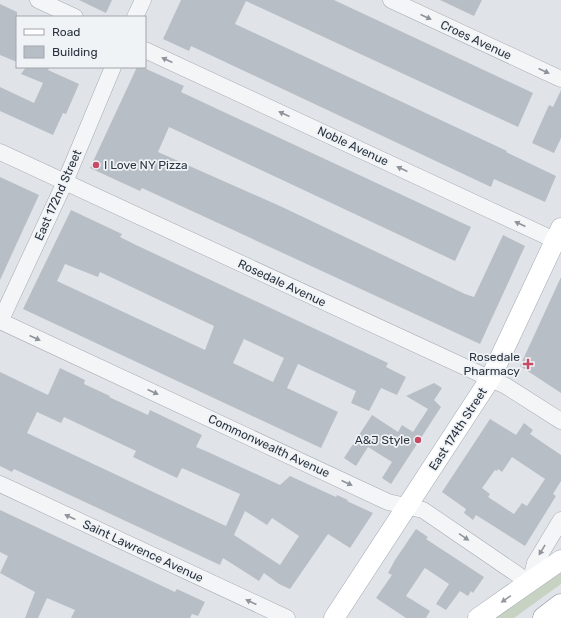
<svg xmlns="http://www.w3.org/2000/svg" width="561" height="618" viewBox="0 0 561 618" font-family="Rubik,sans-serif">
<style>
.green{fill:#c7d2c2}
.building{fill:#b8bec5;fill-rule:evenodd}
.lines{fill:none;stroke-linecap:round;stroke-linejoin:round}
.minor-casing{stroke:#a6abb3;stroke-width:17}
.major-casing{stroke:#a0a9b4;stroke-width:21}
.highway-casing{stroke:#88929f;stroke-width:23}
.minor{stroke:#f3f5f7;stroke-width:16}
.major{stroke:#fff;stroke-width:20}
.highway{stroke:#fff;stroke-width:22}
.oneway{fill:#8e949b}
.oneway2{fill:#94999f}
.poi-dot{fill:#c84b66;stroke:#f0f3f6;stroke-width:1.5}
.labels{text-anchor:middle;dominant-baseline:central;stroke-width:3.5;stroke-linejoin:round;paint-order:stroke}
.street-label{font-size:12px;fill:#2a333f;stroke:#f0f3f6}
.poi-label{font-size:12px;fill:#2a333f;stroke:#f0f3f6;text-anchor:end}
</style>
<rect width="100%" height="100%" fill="#e0e4e9"/>
<path class="green" d="M561,570v14l-47,34h-24z"/>
<g class="building">
<path d="M79,0h33l-6,13z"/>
<path d="M181,0h153l199,93 -15,34 -272,-126 -11,23 272,127 -1,1 50,24 -11,26 -51,-23 -3,8 -300,-141 -2,5 -26,-12z"/>
<path d="M440,0h42l-8,16z"/>
<path d="M0,4l17,8v50l-17,-7z"/>
<path d="M26,67h24l-2,3 31,14 -13,30 -3,-1 -10,22 -53,-24v-24l34,16 9,-20 -22,-9z"/>
<path d="M137,67h5l42,19 -3,6 290,135 -16,34 -286,-134 -11,25 122,54 185,88 9,3 29,-62 22,11 -45,98 -338,-156 -2,3 -50,-23z"/>
<path d="M561,90v48l-7,15 -22,-10 17,-38 4,2z"/>
<path d="M0,177l39,18 -39,85z"/>
<path d="M71,210l51,24 -2,3 16,8 252,118 -2,4 20,10 -9,18 -16,-7 -12,23 -18,-8 5,-12 -58,-27 -11,24 51,24 -17,36 -298,-139zM65,264l33,13 2,-5 114,54 -9,24 -148,-69zM244,339l40,19 -11,24 -40,-19z"/>
<path d="M561,277v116l-41,-27z"/>
<path d="M60,368l25,12 -1,4 26,12 -1,1 39,18 2,-5 52,25 -6,12 12,5 72,33 10,-9 46,21 1,-2 11,5 -1,1 26,12 -23,35 -22,-14 -38,55 -11,-5 -15,-11 -5,8 -36,-23 -3,7 -206,-96 -2,3 -12,-6v-94l48,23zM37,412l24,11 3,-6 72,34 -3,6 44,21 5,-10 58,26 -14,32 -199,-93zM245,511l22,14 5,-7 27,18 -19,29 -46,-30z"/>
<path d="M434,383l8,5 -8,12 7,7 -50,77 -9,-6 10,-16 -24,-15 -12,19 -12,-8 28,-43 26,17 4,-7 11,7 15,-23 -22,-13z"/>
<path d="M490,419l26,16 8,-12 9,7 -3,4 31,21v26l-8,13 3,2 -31,50 -49,-31 -3,5 -9,-7 2,-4 -24,-17zM512,457l33,22 -18,27 -5,-3 -8,11 -26,-17 2,-3 -8,-6 13,-18 2,1 1,-2 4,3z"/>
<path d="M0,510l175,82 2,-3 28,13 -7,14 -6,-2 -2,4h-119l4,-8 -28,-12 -9,20h-13l10,-26 -35,-19 8,-17 -8,-4z"/>
<path d="M416,529l12,8 -2,2 58,38 -11,16 -2,-2 -3,5 -8,-5 -14,19 -10,-6 13,-20 -24,-16 -1,1 -18,27 24,15 -4,7h-20l-30,-20 16,-23 -4,-2 7,-13z"/>
</g>
<g class="lines">
<g class="minor-casing">
<g id="minor">
<path d="M38,0l37,17"/>
<path d="M391,0l170,79"/>
<path d="M135,17l8,-17"/>
<path d="M145,50l416,193"/>
<path d="M0,152l506,234 55,35"/>
<path d="M0,321l388,181 35,8 107,73 5,-20 26,-43"/>
<path d="M0,322l65,-140 48,-115"/>
<path d="M0,484l287,134"/>
</g>
</g>
<g class="major-casing">
<g id="major">
<path d="M334,618l156,-239 71,-151"/>
<path d="M478,618l83,-58"/>
</g>
</g>
<g class="highway-casing">
<path id="highway" d="M544,618l17,-13"/>
</g>
<use href="#minor" class="minor"/>
<use href="#major" class="major"/>
<use href="#highway" class="highway"/>
</g>
<defs><path id="oneway-solid" d="M-6-.8H1V-3.2L6.5 0L1 3.2V.8H-6Z"/></defs>
<g class="oneway">
<use href="#oneway-solid" transform="translate(426 17) rotate(25)"/>
<use href="#oneway-solid" transform="translate(167 60) rotate(-155)"/>
<use href="#oneway-solid" transform="translate(544 71) rotate(25)"/>
<use href="#oneway-solid" transform="translate(284 114) rotate(-155)"/>
<use href="#oneway-solid" transform="translate(402 169) rotate(-155)"/>
<use href="#oneway-solid" transform="translate(520 224) rotate(-155)"/>
<use href="#oneway-solid" transform="translate(35 338) rotate(25)"/>
<use href="#oneway-solid" transform="translate(153 392) rotate(25)"/>
<use href="#oneway-solid" transform="translate(347 483) rotate(25)"/>
<use href="#oneway-solid" transform="translate(70 517) rotate(-155)"/>
<use href="#oneway-solid" transform="translate(464 537) rotate(34)"/>
<use href="#oneway-solid" transform="translate(542 550) rotate(121)"/>
<use href="#oneway-solid" transform="translate(251 602) rotate(-155)"/>
</g>
<use class="oneway2" href="#oneway-solid" transform="translate(506 599) rotate(146)"/>
<g class="poi-dot">
<circle cx="96" cy="165" r="4"/>
<path d="M526 358h4v4h4v4h-4v4h-4v-4h-4v-4h4z"/>
<circle cx="418" cy="440" r="4"/>
</g>
<g class="labels">
<g class="street-label">
<text transform="translate(476 40) rotate(25)">Croes Avenue</text>
<text transform="translate(353 146) rotate(25)">Noble Avenue</text>
<text transform="translate(58 195) rotate(-66)">East 172nd Street</text>
<text transform="translate(282 283) rotate(25)">Rosedale Avenue</text>
<text transform="translate(458 429) rotate(-57)">East 174th Street</text>
<text transform="translate(269 446) rotate(25)">Commonwealth Avenue</text>
<text transform="translate(143 551) rotate(25)">Saint Lawrence Avenue</text>
</g>
<g class="poi-label">
<text x="104" y="165" text-anchor="start">I Love NY Pizza</text>
<text x="520" y="357">Rosedale<tspan x="520" dy="14">Pharmacy</tspan></text>
<text x="410" y="440">A&amp;J Style</text>
</g>
</g>
<rect x="16" y="16" width="130" height="52" fill="#f0f3f6" stroke="#a1a6ad"/>
<rect x="24" y="29" width="20" height="6" fill="#ffffff" stroke="#a1a6ad"/>
<text x="52" y="36" font-size="12" fill="#2a333f">Road</text>
<rect x="24" y="46" width="20" height="12" fill="#b8bec5" stroke="#a1a6ad"/>
<text x="52" y="56" font-size="12" fill="#2a333f">Building</text>
</svg>
